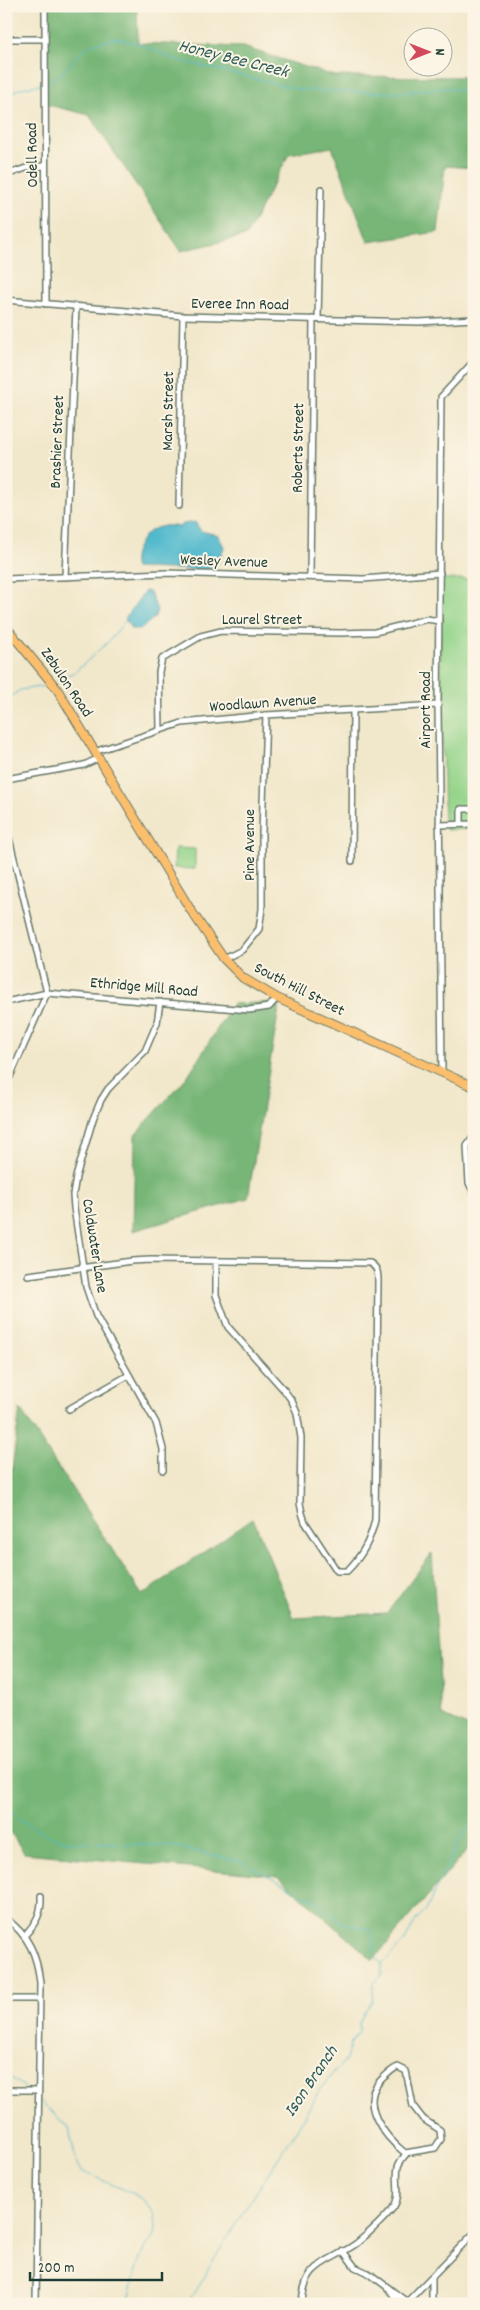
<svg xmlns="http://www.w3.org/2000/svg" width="480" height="2310" viewBox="0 0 480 2310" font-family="Dekko,sans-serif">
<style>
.green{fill:#94d48b;stroke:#5a8860}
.forest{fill:#77b677;stroke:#4b7a56}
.water{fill:#4eb8cc;stroke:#367a80}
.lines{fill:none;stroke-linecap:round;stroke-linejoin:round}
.stream{stroke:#4eb8cc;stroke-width:1}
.street-casing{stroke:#687868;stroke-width:8}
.primary-casing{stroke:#687868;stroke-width:10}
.street{stroke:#fff;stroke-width:5}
.primary{stroke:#fabe6d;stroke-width:8}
.labels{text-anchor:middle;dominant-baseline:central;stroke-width:4;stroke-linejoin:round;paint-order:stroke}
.street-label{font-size:16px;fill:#1f3d34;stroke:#fcf5e5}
.water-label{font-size:18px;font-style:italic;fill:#2b5c5a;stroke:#fcf5e5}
</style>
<rect width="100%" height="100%" fill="#fcf5e5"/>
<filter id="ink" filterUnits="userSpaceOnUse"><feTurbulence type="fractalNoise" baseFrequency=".02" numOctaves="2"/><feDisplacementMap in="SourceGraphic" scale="10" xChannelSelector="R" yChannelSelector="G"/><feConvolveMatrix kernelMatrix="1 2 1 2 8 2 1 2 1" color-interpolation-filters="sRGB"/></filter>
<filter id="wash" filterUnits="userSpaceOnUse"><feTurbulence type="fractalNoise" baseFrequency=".0096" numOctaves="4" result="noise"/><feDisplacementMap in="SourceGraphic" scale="20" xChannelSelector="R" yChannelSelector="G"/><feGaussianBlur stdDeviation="1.12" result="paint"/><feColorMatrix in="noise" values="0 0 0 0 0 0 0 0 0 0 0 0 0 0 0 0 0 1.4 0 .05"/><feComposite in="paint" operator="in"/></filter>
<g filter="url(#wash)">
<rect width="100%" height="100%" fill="#f1e7ca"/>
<g class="green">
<path d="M439,579h35v250l-28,1v-5h-2z"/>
<path d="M175,848l20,1v20l-21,-1z"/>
</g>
<g class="forest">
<path d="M46,6h91l1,37 105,4 91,29 140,1v91l-29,-2 -7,66 -70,10 -36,-95 -43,7 -43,82 -65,15 -92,-136 -44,-11z"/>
<path d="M280,1002l-32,196 -115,33 2,-96 52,-58 46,-73z"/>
<path d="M20,1409l122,186 111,-77 41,100 93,-5 45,-60 10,162 32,14v113l-101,118 -95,-84 -254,-23 -18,-28v-341l5,-8z"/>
</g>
<g class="water">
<path d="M195,522l6,9 17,4 6,12 -6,16 -11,7 -72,-2c-5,-11 7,-34 17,-38 10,-5 18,-5 28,-3l3,-3z"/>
<path d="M145,591l5,1 7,18 -2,7 -14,12h-10l-6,-11z"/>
</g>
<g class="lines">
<g class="stream">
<path d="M46,83l17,-11 13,-15 16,-13 25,-6 25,7 31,14 128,31 93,3 52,-5 28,5"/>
<path d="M6,96l15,-8 21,-4"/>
<path d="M57,679l18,-7 34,-31 17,-21"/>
<path d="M6,700l14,-10 26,-4"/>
<path d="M6,1804l12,14 28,17 20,6 107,5 67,15 49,26 12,9 9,1 9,6 8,9 16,11 28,7 4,26 7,8"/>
<path d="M6,2074l20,14"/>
<path d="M40,2101l29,27 7,33 7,11 49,21 11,7 12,15 1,13 -1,7 -8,10 -9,18 -11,41"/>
<path d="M187,2304l61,-100 48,-73 24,-42 26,-30 5,-17 8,-11v-8l6,-12 7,-10 2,-18 8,-8v-11l22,-22 12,-22 10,-10 34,-70 14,-21"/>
</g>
</g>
</g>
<g filter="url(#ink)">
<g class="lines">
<g class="street-casing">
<g id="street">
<path d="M45,6l1,298"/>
<path d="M6,39h39"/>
<path d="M6,175l23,-8 16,-1"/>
<path d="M6,300l177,16 236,6 55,-3"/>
<path d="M318,319l3,-130"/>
<path d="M179,506l4,-190"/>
<path d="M310,576l3,-257"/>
<path d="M65,577l11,-270"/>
<path d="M6,579l160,-6 197,6 77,-6"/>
<path d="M160,730l-1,-58 3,-13 39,-23 20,-5 119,2 35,-1 52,-13 12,2"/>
<path d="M94,752l88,-29 84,-8 172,-10"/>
<path d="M6,779l78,-14 15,-7"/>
<path d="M461,824v-15h13"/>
<path d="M439,825l35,-1"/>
<path d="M6,826l41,167 -41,93"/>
<path d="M352,861l1,-150"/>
<path d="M224,959l18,-9 17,-21 3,-20v-76l4,-118"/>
<path d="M6,1002l41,-9 202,17 20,-3 8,-9"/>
<path d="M160,1002l-3,21 -12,28 -37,38 -7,11 -8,19 -17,58 -3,18 1,13 12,79 10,29 60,107 7,26v21"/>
<path d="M442,1072l-4,-367 3,-308 33,-36"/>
<path d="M474,1136l-7,10 2,37 5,10"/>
<path d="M28,1275l104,-14 18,-1 220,3c8,5 8,10 8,19l-3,238c-5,21 -13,36 -28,51h-10l-32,-49 -3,-9 -2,-10 1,-65 -4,-25 -5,-12 -8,-11 -56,-63 -12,-32v-34"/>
<path d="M69,1409l60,-34"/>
<path d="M6,1919c23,16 31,37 34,63l-4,322"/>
<path d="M25,1935c11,-12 17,-22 16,-39"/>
<path d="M6,1999h33"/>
<path d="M398,2067l8,4 7,35 10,13 17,11 1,9 -6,9 -30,5c-20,-16 -49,-51 -22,-75 5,-4 9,-9 15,-11z"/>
<path d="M6,2090h32"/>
<path d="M343,2251l12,16 15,7 37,28"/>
<path d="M388,2288l12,16"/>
<path d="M302,2304c2,-43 26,-40 55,-61 12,-10 26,-23 36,-35 9,-13 2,-27 5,-41 1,-5 5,-9 8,-13"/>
<path d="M405,2304l69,-71"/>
<path d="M432,2304v-27"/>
</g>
</g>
<g class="primary-casing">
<path id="primary" d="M6,627l51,62 133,220 34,50 19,19 34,20 197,89"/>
</g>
<use href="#street" class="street"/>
<use href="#primary" class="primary"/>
</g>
</g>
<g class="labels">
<g class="street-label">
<text transform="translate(33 155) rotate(-91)">Odell Road</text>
<text transform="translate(240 305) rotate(1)">Everee Inn Road</text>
<text transform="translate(169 411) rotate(-89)">Marsh Street</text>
<text transform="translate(58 442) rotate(-88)">Brashier Street</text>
<text transform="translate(299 448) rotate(-89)">Roberts Street</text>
<text transform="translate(224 562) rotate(2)">Wesley Avenue</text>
<text x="262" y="620">Laurel Street</text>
<text transform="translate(66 683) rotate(56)">Zebulon Road</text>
<text transform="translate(263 704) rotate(-4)">Woodlawn Avenue</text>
<text transform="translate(426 710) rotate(-90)">Airport Road</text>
<text transform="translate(250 845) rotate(-90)">Pine Avenue</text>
<text transform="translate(144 988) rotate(5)">Ethridge Mill Road</text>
<text transform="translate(299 990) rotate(27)">South Hill Street</text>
<text transform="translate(94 1246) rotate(81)">Coldwater Lane</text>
</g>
<g class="water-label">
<text transform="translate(233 60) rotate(14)">Honey Bee Creek</text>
<text transform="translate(312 2082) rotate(-56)">Ison Branch</text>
</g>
</g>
<rect width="480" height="2310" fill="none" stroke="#fcf5e5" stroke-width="25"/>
<g transform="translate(428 52) rotate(90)"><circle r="24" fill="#fcf5e5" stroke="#a4ab9e"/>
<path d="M0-4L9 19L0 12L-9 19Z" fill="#d1495b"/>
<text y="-8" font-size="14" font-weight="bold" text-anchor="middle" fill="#1f3d34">N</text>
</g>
<path d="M30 2272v8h132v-8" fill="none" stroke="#1f3d34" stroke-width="2.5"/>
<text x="38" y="2272" font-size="15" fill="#1f3d34" stroke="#fcf5e5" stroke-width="4" paint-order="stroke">200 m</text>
</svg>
